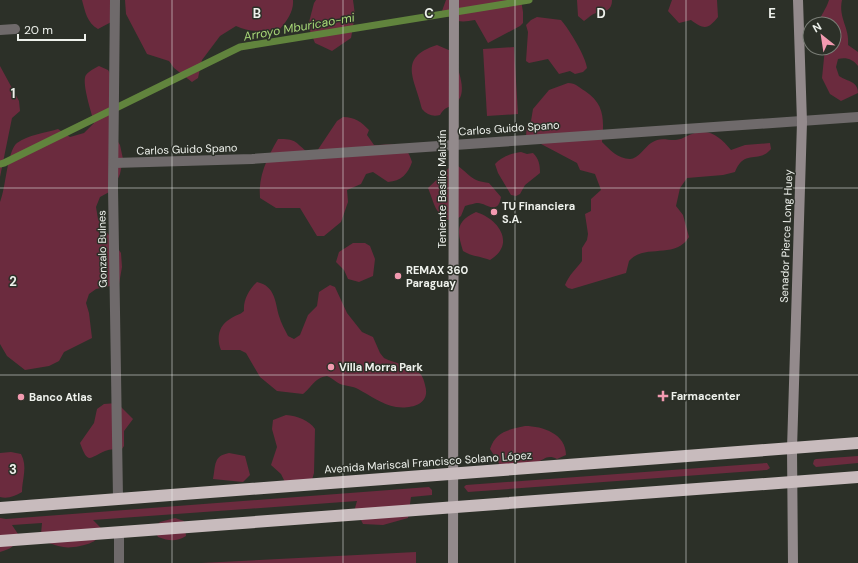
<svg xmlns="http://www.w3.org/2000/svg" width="858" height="563" viewBox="0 0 858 563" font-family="'DM Sans',sans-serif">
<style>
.green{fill:#6b2b3e}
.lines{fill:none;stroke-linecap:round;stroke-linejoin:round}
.stream{stroke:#61843d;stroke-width:7}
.street{stroke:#6f6a6b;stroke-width:10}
.secondary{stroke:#938a8c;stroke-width:10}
.highway{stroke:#c8bbbd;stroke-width:12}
.grid{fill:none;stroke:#eef1ec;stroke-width:1;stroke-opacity:0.55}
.poi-dot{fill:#f29ab0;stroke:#2c3028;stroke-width:1.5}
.labels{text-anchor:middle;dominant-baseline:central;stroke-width:3;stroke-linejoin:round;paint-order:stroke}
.street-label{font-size:11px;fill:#eef1ec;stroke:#2c3028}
.poi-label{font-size:11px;font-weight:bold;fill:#eef1ec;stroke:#2c3028;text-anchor:start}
.water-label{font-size:12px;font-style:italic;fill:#a9d978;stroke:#2c3028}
.grid-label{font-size:13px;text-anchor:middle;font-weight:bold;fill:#eef1ec;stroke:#2c3028;stroke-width:3;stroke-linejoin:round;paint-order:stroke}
</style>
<rect width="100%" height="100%" fill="#2c3028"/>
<g class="green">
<path d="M82,0h37l-4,20 -17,9c-11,-6 -13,-18 -16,-29z"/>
<path d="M125,0h168c1,11 -6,21 -13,29 -15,2 -30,4 -44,-3l-16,10 -18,24 -4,18 -6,4 -18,-14 -5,-7 -22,-7 -21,-40z"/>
<path d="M316,0h37l2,15 -4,23 -19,13 -17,-8 -7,-17 6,-23z"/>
<path d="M446,0h75l2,12v11l-3,3 -32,17 -13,-23c-15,3 -22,2 -33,-9z"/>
<path d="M577,0h35c0,11 -7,11 -16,13 -4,1 -8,5 -12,8l-6,-5z"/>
<path d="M672,0h45l1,17c-9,11 -13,14 -27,3l-12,3 -11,-12z"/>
<path d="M829,0h13c-4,18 8,28 6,45l10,7v14c-5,-7 -12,-9 -20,-7l-2,8 3,9c9,6 19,5 19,17l-17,8 -11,-7 -8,-16 3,-30h9v-24h-15c1,-9 7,-14 10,-24z"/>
<path d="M537,17l24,3c8,9 25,37 26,48l-4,4 -8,2 -5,-3 -11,3 -11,-15 -19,4 -3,-2 2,-29 -2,-7 5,-5z"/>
<path d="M437,45l14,6c5,13 18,40 6,51 -7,7 -10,2 -17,13 -7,2 -13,0 -18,-6 -6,-29 -26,-51 15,-64z"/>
<path d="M514,47l4,67 -31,2 -4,-67z"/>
<path d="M0,66l19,35 1,10 -8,7 -12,59z"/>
<path d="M99,66l9,4 4,7 3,60 5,8 3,14 -3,15 -7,16 -13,7 -4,10 2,12 23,34 1,14 -3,17 -23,5 -7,5 -3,9 3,10 3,25 -28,14 -5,9 -10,5 -24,4 -18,-14 -7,-12v-142c6,-14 7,-51 17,-59 11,-8 28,-10 41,-14l12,8 14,-4 10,-10c-2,-9 -13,-41 -8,-48 3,-4 9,-7 13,-9z"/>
<path d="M568,83c8,0 10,4 17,8 20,13 19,29 17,51 7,7 16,17 28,17 8,0 15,-12 21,-16 9,-6 14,-3 24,-3 6,0 11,-4 17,-6 18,-6 28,3 39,16l14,-5 25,-2 1,6c-12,15 -27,-1 -36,23l-12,3 -36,3 -7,10 -4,18 7,9 6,22c-14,23 -45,6 -60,24l-3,12 -7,2 -47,14 -4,-1 -3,-3c4,-10 11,-16 17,-24v-13l5,-8 1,-6 -3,-20 6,-3v-12l10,-9 -6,-16 -15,-4 -3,-7 -51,-27 1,-11 4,-4 2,-12 16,-19z"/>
<path d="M343,117c12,0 18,5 26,13l-2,5 7,10c18,0 32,-5 38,17 -4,12 -11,19 -24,20l-15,-10 -7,2 -5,10 -14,6 1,12 -7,20 -17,14h-7l-17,-28h-24l-16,-10c-2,-22 7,-40 18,-59 18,0 16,2 28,12h11l20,-30z"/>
<path d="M521,152l6,2 6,-1c6,6 7,12 7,20l-15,12 -5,9 -4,2 -5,-1 -13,-22 -3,-9c6,-7 17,-11 26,-12z"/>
<path d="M451,166h7c13,10 14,15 31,17l12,14c-3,19 -15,6 -23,6 -3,0 -9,2 -13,3l-4,10 -8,6c-19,-8 -18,-17 -25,-34z"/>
<path d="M476,212c23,7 40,32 14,48 -10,-4 -17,-3 -27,-9 -6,-20 -8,-29 13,-39z"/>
<path d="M353,243h12l5,3 5,13 -2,17 -14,6 -11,-3 -4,-9 -8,-8 3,-10z"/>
<path d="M257,282c18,4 18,19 22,34 2,7 6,14 9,20l6,3 6,-4 8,-20 9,-9 2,-14 11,-7 5,2 12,26 15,19 11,5 7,16 4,5c11,6 25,6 34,14 4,2 6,8 7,13 6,19 -13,24 -29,22 -15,-3 -25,-11 -38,-18 -5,-3 -12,-3 -18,-5 -4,-2 -8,-6 -13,-8 -13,2 -15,11 -24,18l-26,-3 -17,-14 -14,-24 -6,-3h-19c-5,-12 -2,-25 9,-31 5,-4 10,-4 14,-8 -1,-11 5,-22 13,-29z"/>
<path d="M117,403l16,16 -9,12v15l-2,3c-5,0 -12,0 -17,2 -16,7 -17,14 -25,-8l14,-20 3,-14 7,-5z"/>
<path d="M286,415c11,1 23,5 29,14l-1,44 -3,10 -25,1 -5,-10 -10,-9 6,-18 -5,-18 1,-9z"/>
<path d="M525,426c18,0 41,8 41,29l-9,4c-10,-5 -13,1 -21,4 -7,3 -27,1 -36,2l-10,-16c6,-18 18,-19 35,-23z"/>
<path d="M11,452l10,2c7,13 1,25 1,38 -7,4 -14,7 -22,5v-44z"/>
<path d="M229,453l16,3 5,19 -7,7 -30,-3c3,-14 0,-23 16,-26z"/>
<path d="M858,456v7l-42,4 -3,-3 1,-4 2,-1z"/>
<path d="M767,463l3,5 -3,2 -299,22 -4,-5 2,-2z"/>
<path d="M429,487l3,3v5l-21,2 -3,21 -25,7 -20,-1 -8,-16 2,-7 -264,19 10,10c-6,12 -11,13 -23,16 -15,3 -19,1 -34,-4l-5,-8 1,-11 -30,2 6,9c-2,12 -7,15 -18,18v-34l6,1z"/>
<path d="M175,518l9,3 2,15c-10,6 -17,5 -28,1l-4,-8 6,-7z"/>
<path d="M416,552v11h-215z"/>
</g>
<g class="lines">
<path class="stream" d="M0,164l4,-1 236,-116 289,-47"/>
<g class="street">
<path d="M115,0l-2,187 5,311"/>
<path d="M0,30l15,-1"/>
<path d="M114,163l138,-4 606,-42"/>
<path d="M119,532v31"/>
</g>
<g class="secondary">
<path d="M453,563l1,-563"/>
<path d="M793,563l-1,-114 10,-327 -4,-122"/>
</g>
<g class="highway">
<path d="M0,508l858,-65"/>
<path d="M0,541l858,-64"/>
</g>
</g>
<path class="grid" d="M172,0v563M343,0v563M515,0v563M686,0v563M0,188h858M0,375h858"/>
<g class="poi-dot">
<circle cx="494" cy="212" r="4"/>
<circle cx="398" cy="276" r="4"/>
<circle cx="331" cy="367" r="4"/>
<path d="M661 390h4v4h4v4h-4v4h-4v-4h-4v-4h4z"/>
<circle cx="21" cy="397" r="4"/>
</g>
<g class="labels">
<g class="street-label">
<text transform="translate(509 128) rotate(-4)">Carlos Guido Spano</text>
<text transform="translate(187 149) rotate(-2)">Carlos Guido Spano</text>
<text transform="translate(442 189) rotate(-90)">Teniente Basilio Malutín</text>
<text transform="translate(786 236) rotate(-88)">Senador Pierce Long Huey</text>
<text transform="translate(102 249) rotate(-91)">Gonzalo Bulnes</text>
<text transform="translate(428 462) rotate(-4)">Avenida Mariscal Francisco Solano López</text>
</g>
<g class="poi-label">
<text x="502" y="206">TU Financiera<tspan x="502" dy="13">S.A.</tspan></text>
<text x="406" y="270">REMAX 360<tspan x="406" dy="13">Paraguay</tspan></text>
<text x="339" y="367">Villa Morra Park</text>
<text x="671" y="396">Farmacenter</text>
<text x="29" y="397">Banco Atlas</text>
</g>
<g class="water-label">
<text transform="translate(299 27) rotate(-10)">Arroyo Mburicao-mi</text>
</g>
</g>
<g class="grid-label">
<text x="257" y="18">B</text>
<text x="429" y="18">C</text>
<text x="601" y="18">D</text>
<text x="772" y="18">E</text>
<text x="13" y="98">1</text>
<text x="13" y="286">2</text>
<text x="13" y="474">3</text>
</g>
<g transform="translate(822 36) rotate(330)"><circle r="19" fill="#2c3028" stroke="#7a7d76"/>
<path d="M0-3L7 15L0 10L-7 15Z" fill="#f29ab0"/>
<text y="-6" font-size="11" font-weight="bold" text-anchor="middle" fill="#eef1ec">N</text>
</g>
<path d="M18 34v6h67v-6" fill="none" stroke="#eef1ec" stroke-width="2"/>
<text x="24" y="34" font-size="12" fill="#eef1ec" stroke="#2c3028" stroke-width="3" paint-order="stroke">20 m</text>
</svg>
